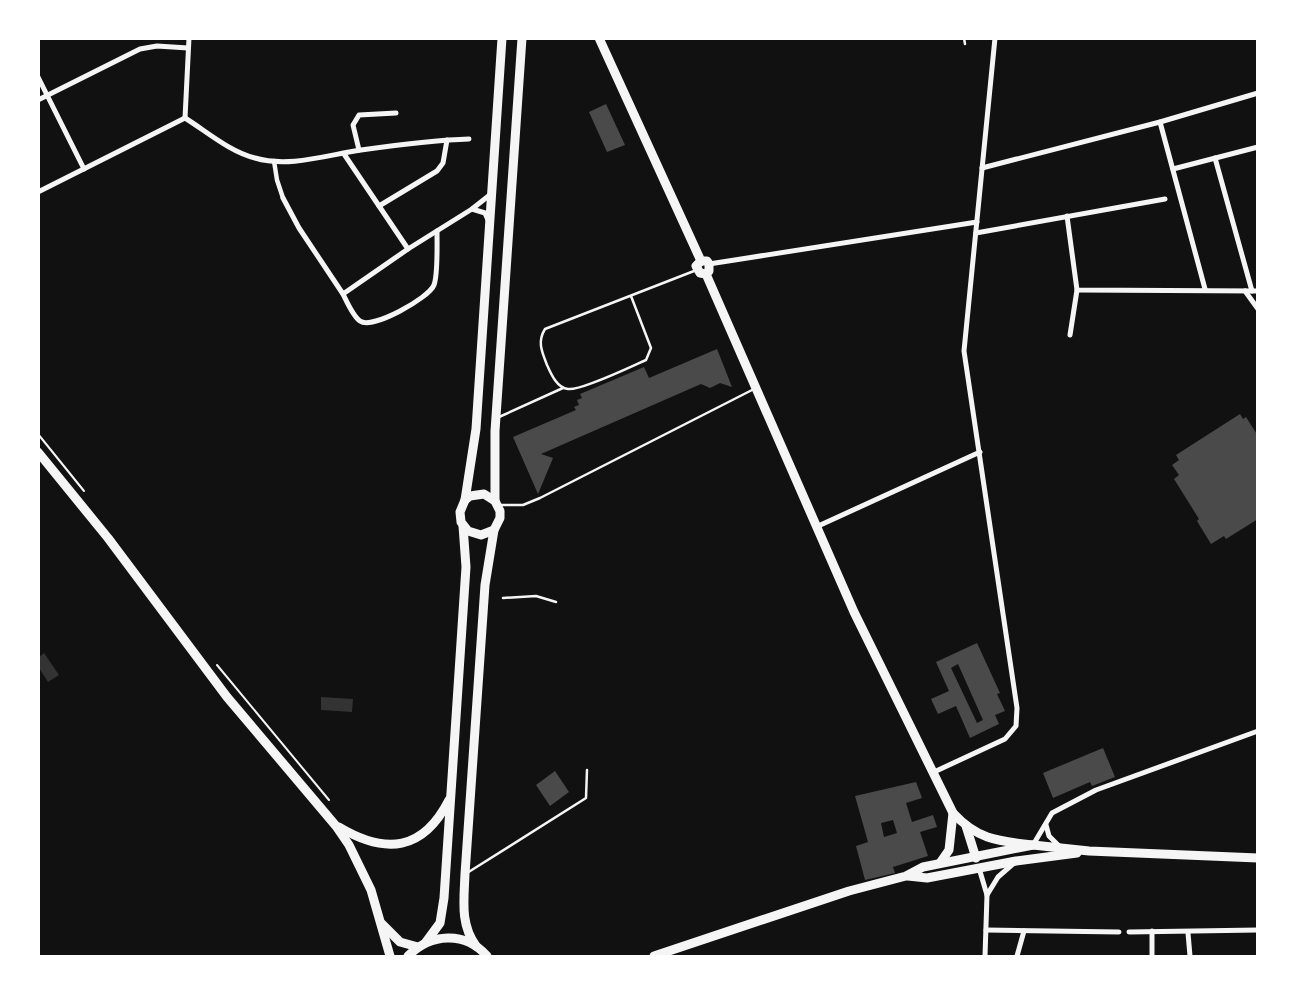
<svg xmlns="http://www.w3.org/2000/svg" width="1296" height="995" viewBox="0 0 1296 995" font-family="'Noto Serif',serif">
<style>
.water{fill:#333}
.building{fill:#4a4a4a;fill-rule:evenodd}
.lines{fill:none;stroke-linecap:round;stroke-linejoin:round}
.path{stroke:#f5f5f5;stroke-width:2}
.service{stroke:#f5f5f5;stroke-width:2.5}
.pedestrian{stroke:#f5f5f5;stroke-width:4.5}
.minor{stroke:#f5f5f5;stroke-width:5}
.primary{stroke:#f5f5f5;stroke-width:9}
</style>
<rect width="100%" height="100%" fill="#111"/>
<g class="water">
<path d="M44,653l15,22 -11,7 -9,-14v-11z"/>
<path d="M321,697l32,2 -1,13 -31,-2z"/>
</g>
<g class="building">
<path d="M606,104l19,41 -18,7 -18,-40z"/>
<path d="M717,349l15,38 -12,-4 -10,5 -9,-4 -160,70 12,4 -15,36 -25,-57 63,-27 -2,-3 5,-2 -2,-5 5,-2 -2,-4 64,-27 5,11z"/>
<path d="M1240,414l3,5 3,-2 12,19 -2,12 2,3v68l-32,20 -2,-3 -13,8 -14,-23 2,-2 -25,-40 5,-4 -7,-10 7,-5 -3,-5z"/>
<path d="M977,643l23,50 -3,1 8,17 -10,4 4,9 -29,14 -14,-32 -18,8 -7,-15 18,-8 -13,-29zM958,664l25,56 -6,3 -26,-55z"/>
<path d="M1103,748l12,29 -23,9 -2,-4 -37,16 -10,-25z"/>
<path d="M555,771l14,21 -19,14 -14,-21z"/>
<path d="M916,782l6,16 -16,5 6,19 21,-7 4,12 -17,5 8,24 -35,11 2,6 -30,7 -9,-34 12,-4 -13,-46zM893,820l4,13 -13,4 -3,-14z"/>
</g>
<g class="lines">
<g class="path">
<path d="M38,434l46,57"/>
<path d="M217,665l112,135"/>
</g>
<g class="service">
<path d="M964,38l1,6"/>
<path d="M631,296l20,52 -5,12c-14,6 -65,31 -78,29 -11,-1 -17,-15 -21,-24 -5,-13 -10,-23 -2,-36l149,-58"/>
<path d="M499,417l64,-29"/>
<path d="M499,505h24l17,-7 214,-109"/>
<path d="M503,598l33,-2 20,6"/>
<path d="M467,873l119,-75 1,-28"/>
</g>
<path class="pedestrian" d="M274,161l3,19 6,18"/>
<g class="minor">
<path d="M38,77l46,92"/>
<path d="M38,100l102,-51 17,-3 31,2"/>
<path d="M185,118c21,13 45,34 70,40 34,10 72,-3 106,-8 36,-5 72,-10 108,-11"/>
<path d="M185,118l4,-80"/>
<path d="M1160,122l45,167"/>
<path d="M359,150l-6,-25 6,-10 37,-2"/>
<path d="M344,154l64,95"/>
<path d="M1215,158l37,133"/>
<path d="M982,168l178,-46 98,-29"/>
<path d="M1173,169l85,-22"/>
<path d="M38,192l147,-74"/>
<path d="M283,198l16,30 44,66 65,-45 64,-40 19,-15"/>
<path d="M379,206l58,-35 6,-8 4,-23"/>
<path d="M472,209l13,4 3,7"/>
<path d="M1067,216l10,74 181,1"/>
<path d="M976,233l189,-34"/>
<path d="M709,264l268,-42"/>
<path d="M1245,291l13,18"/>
<path d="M343,294c4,8 10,22 17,27 12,9 69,-23 74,-36 4,-11 3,-41 3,-54"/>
<path d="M1070,335l7,-45"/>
<path d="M816,527l164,-75"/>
<path d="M934,772l71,-33 11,-13 1,-18 -53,-357 31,-313"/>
<path d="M1046,825l3,11 10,10"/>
<path d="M1033,845l19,-32 44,-23 162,-59"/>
<path d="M979,868l8,27 -2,61"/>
<path d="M987,895l11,-18 16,-14"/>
<path d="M986,930l133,2"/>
<path d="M1152,931v25"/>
<path d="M1129,932l129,-2"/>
<path d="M1188,933l2,23"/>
<path d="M1017,956l7,-25"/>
</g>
<g class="primary">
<path d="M599,38l102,223h6l2,3v7l-3,3"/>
<path d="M701,261l-5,5 4,7 6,1 148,338 99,201c25,27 45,28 80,32"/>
<path d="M38,452l70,86 119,159 109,129 13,19 22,45 19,66"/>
<path d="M465,500l5,-4 14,-2 11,7 5,10v7l-6,12 -9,55 -20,289c-1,26 -5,50 11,72"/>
<path d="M495,501v-70l27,-393"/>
<path d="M494,530l-13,5 -13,-4 -7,-9 -1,-10 5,-12 11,-71 26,-391"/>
<path d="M966,826l10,32"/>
<path d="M339,827c47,28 84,24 110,-27"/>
<path d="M940,863l9,-13 4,-37"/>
<path d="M908,876l19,2 89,-17 61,-8"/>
<path d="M382,924l18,18 18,5"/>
<path d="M426,942l14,-19 4,-25 22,-331 -3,-41"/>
<path d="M408,956c23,-23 57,-25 79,0"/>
<path d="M654,956l195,-65 57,-15 17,-9 110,-22 56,6 169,7"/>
</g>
</g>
<rect width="1296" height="995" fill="none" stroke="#ffffff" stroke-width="80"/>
</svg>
